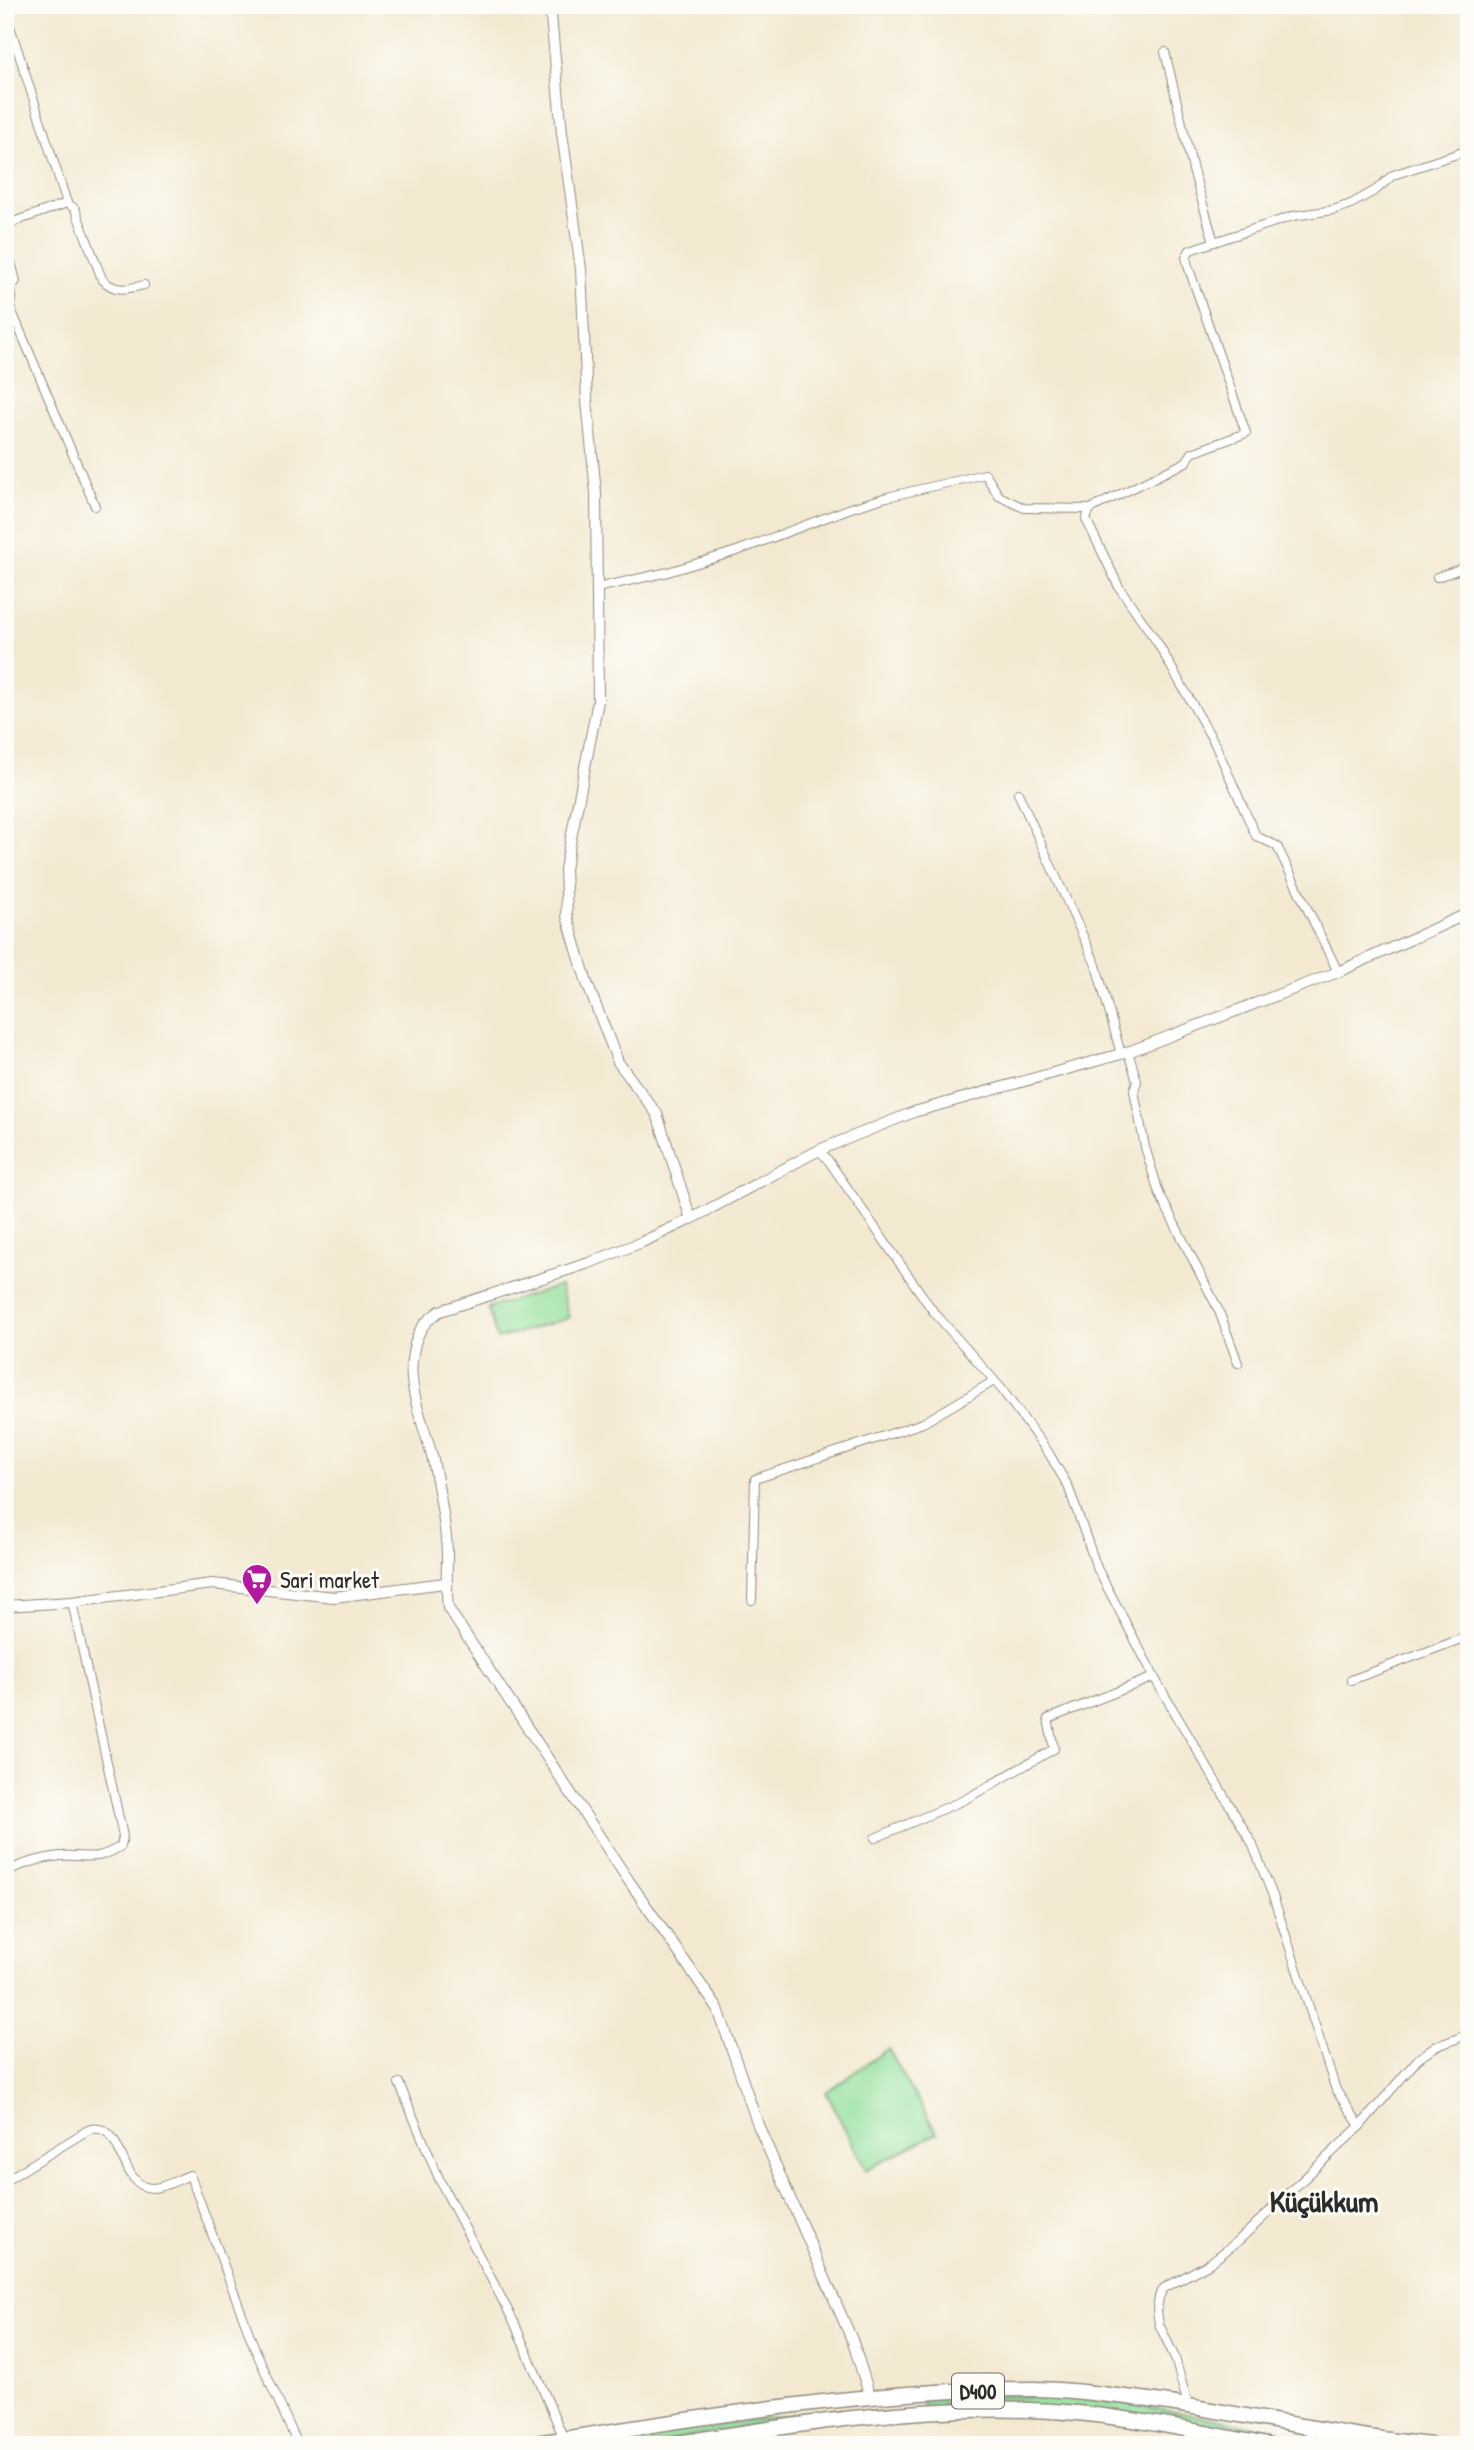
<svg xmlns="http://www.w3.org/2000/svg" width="1474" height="2450" viewBox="0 0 1474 2450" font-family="'Patrick Hand',sans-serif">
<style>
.green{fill:#93e09d;stroke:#5f8664;stroke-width:2}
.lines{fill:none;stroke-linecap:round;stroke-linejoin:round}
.minor-casing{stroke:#8f8a7e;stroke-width:10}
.tertiary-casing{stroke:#8f8a7e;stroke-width:12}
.trunk-casing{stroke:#8f8a7e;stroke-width:17}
.minor{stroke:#fff;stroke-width:8}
.tertiary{stroke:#fff;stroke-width:10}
.trunk{stroke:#fff;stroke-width:14}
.labels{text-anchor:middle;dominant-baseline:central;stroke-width:6;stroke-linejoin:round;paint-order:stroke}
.shield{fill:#fdfcf7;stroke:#6a6a68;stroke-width:2}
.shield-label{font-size:21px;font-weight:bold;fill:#2b2b2b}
.poi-label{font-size:23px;fill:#2b2b2b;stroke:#fdfcf7;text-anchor:start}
.district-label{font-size:30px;font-weight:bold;fill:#2b2b2b;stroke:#fdfcf7}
</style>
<rect width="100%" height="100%" fill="#fdfcf7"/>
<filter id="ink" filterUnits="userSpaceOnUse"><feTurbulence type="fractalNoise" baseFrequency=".0143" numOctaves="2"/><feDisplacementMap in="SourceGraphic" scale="14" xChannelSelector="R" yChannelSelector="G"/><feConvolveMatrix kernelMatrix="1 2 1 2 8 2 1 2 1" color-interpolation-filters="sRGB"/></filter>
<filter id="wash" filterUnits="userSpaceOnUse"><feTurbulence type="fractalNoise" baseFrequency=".00686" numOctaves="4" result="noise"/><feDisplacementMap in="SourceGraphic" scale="28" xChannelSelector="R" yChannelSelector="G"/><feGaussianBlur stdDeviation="1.57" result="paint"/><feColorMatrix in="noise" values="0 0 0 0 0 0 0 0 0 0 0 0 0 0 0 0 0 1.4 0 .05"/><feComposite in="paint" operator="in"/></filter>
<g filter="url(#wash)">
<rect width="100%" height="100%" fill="#f3e9d1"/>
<g class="green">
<path d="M560,1286l9,32 -72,21 -9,-31z"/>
<path d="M888,2049l49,84 -71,37 -40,-78z"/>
<path d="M1005,2396l62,1 69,8 221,40h-53l-124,-23 -258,-16 -1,-6z"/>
<path d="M817,2411l2,4 -178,30h-56z"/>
</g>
</g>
<g filter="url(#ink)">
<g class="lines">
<g class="minor-casing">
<g id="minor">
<path d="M5,11l62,192 -62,22"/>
<path d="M1165,52l28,118 21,72"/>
<path d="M67,203l8,6 27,70c13,14 26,10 42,6"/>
<path d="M5,241l11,40 -4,5 -2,21 85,199"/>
<path d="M1437,577l32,-11"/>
<path d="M597,588l71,-16 69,-21 114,-43 36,-11 98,-23 14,22 25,12 66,1"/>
<path d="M1018,793l78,172 25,89"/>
<path d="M1338,972l-61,-126 -21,-10 -41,-92 -58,-102 -38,-55 -33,-68 4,-10 96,-47 6,-9 54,-20 -58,-167 -2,-9 4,-7 103,-34 40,-6 18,-6 25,-14 17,-15 76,-25"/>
<path d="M1128,1052l9,29 -3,10 11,56 14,46 60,118 19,52"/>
<path d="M819,1150l9,10 105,151 67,76 48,65 20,34 29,82 61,116 94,159 21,53 63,194 24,36"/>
<path d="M752,1600l3,-121 168,-56 71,-42"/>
<path d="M1351,1680l118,-44"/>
<path d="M875,1838l89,-38 90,-51 -6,-30 106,-42"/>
<path d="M5,1872c17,-8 37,-14 55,-16 27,-2 34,7 61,-10l2,-10 -51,-234"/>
<path d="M399,2083l41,98 74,141 50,117"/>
<path d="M5,2181l83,-51c3,-1 7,-2 11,-1 24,2 23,59 53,59 12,0 27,-9 38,-13l65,174 43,96"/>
<path d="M1188,2405l-13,-47 -16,-34 -2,-13 2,-14 5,-9 46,-25 28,-22 122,-115 58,-67 17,-12 34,-13"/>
</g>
</g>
<g class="tertiary-casing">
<g id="tertiary">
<path d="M550,5l12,128 19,136 6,132 9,92 2,208 -33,168 2,47 20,67 31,79 39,52 34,105"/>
<path d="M5,1606l67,-4 140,-18 122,13 111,-14"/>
<path d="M870,2397l-17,-55 -95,-217 -40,-116 -89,-128 -181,-273c-2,-18 -1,-35 -1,-53 0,-26 -7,-59 -12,-85 -6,-35 -27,-74 -23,-110 3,-24 8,-36 28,-49l149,-48 53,-21 49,-23 128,-69 95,-38 214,-60 210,-80 131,-59"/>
</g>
</g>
<g class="trunk-casing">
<g id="trunk">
<path d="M523,2445c169,-26 340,-56 511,-56 33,0 67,5 100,9 100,13 197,37 298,47"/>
<path d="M664,2445c122,-19 241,-39 365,-35 80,2 160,20 238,35"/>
</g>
</g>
<use href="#minor" class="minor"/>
<use href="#tertiary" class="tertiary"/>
<use href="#trunk" class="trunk"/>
</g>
</g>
<defs>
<g id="supermarket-pin" transform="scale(1.575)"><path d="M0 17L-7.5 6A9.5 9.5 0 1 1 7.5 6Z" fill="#b5179e" stroke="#fdfcf7"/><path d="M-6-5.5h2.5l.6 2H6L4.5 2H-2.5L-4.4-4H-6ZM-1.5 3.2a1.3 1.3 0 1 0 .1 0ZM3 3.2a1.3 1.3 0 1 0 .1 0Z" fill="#fff"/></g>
</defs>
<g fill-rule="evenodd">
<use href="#supermarket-pin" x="257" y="1579"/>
</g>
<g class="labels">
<rect class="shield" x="952" y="2373.5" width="52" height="35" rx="5"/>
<g class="shield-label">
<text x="978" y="2391">D400</text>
</g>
<g class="poi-label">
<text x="280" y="1579">Sari market</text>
</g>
<g class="district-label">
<text x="1324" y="2201">Küçükkum</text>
</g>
</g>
<rect width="1474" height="2450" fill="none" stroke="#fdfcf7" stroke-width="28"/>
</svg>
